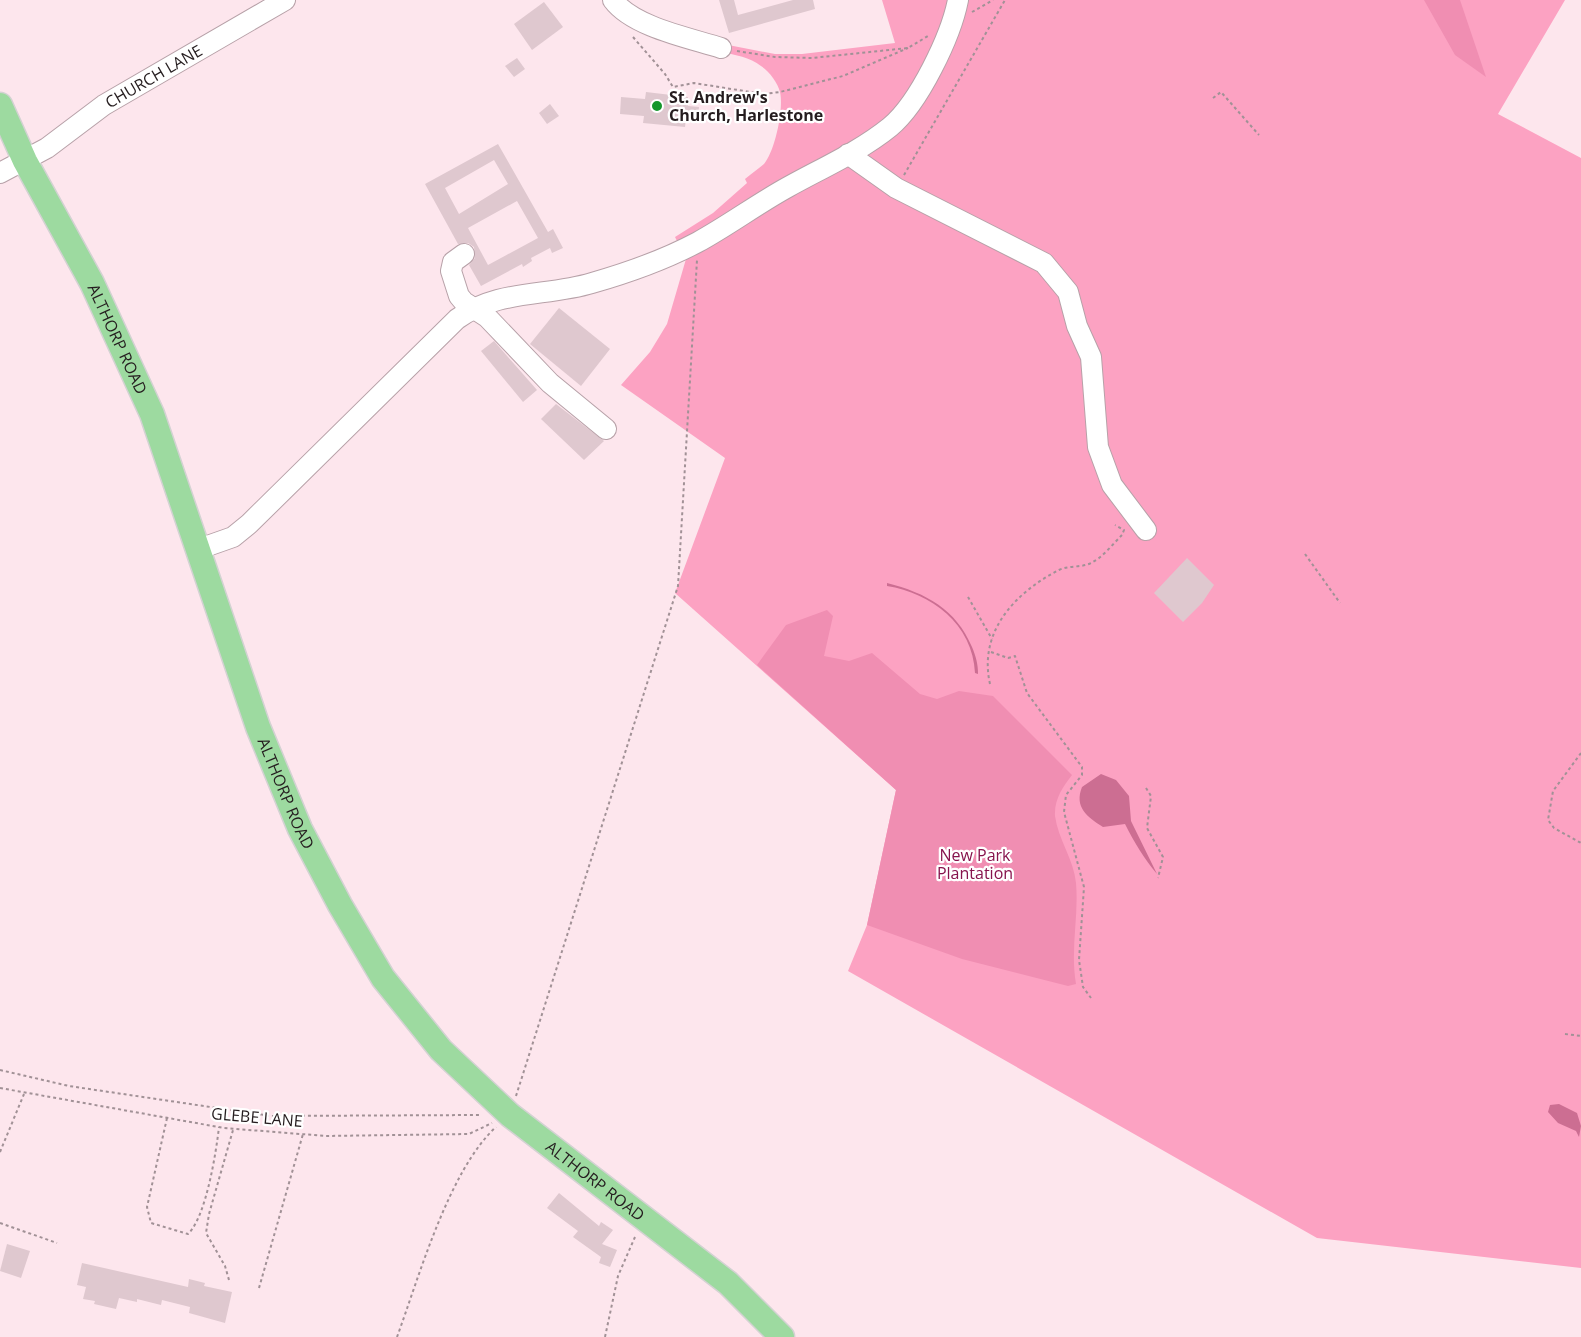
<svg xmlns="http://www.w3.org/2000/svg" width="1581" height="1337" viewBox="0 0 1581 1337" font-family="'Open Sans',sans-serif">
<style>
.green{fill:#fca2c2}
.forest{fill:#f08eb2}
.water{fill:#cc6e92}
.building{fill:#dfc8cf;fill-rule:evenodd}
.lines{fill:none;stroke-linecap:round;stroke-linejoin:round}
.minor-casing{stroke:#b7a1a8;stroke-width:22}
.major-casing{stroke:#d3d2d2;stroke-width:27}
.path{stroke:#a19196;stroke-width:2;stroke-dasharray:3 3;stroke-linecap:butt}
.minor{stroke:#fff;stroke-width:20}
.major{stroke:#9ddaa0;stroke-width:24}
.poi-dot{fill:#13962b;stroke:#fff;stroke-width:2}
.labels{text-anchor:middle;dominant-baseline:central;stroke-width:4.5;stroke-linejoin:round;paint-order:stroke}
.street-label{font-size:16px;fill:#251d1f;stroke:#fff}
.poi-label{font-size:16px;font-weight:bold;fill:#251d1f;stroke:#fff;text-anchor:start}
.park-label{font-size:16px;fill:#87134d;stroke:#fff}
</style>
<rect width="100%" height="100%" fill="#fde6ed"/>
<path class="green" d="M882,0h683l-67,114 83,44v1110l-264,-30 -469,-267 19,-46 29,-135 -221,-197 50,-135 -104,-73 29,-33 17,-28 19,-65 -11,-22 38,-24 34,-30 -2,-4c6,-5 13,-10 19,-15 11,-13 20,-55 16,-72 -2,-9 -11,-21 -19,-26 -11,-9 -26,-11 -39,-14l1,-8 52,10h27l93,-11z"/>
<g class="forest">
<path d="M1424,0h36l26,77 -31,-22z"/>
<path d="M827,610l6,6 -9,40 25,5 23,-8 48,41 17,5 22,-8 34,5 79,79c-9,12 -18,24 -17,41 3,23 19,44 21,67 3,34 -6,66 0,101l-8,2 -106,-27 -95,-34 29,-135 -139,-125 29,-40z"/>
</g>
<g class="water">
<path d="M887,583c39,10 69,26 85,64 4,10 6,17 6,27l-3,-1c-2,-49 -44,-80 -88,-87z"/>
<path d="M1101,774l15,6 13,16 2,25 26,53c-12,-14 -23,-32 -32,-50l-22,3c-16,-10 -29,-20 -21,-40z"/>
<path d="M1559,1104l18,9 4,13 -2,11 -3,-6 -18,-8 -10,-11 2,-7z"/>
</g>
<g class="building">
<path d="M719,0h15l4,15 55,-15h20l2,9 -86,24z"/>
<path d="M544,2l19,25 -31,23 -18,-26z"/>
<path d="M517,58l8,11 -11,8 -9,-11z"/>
<path d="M646,92l42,5v9l11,1 -1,11 -12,-1 -1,10 -42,-4 1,-7 -24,-2 1,-17 24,2z"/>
<path d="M550,104l9,12 -12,8 -8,-11z"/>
<path d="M498,144l50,88 5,-3 10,19 -11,5 -2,-5 -19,10 1,3 -9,6 -1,-3 -41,22 -12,-21 6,-7 -1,-11 -6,-4 -10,1 -33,-60zM494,160l14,24 -49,30 -14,-26zM517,201l21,37 -50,27 -20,-37z"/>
<path d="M559,308l51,41 -29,37 -51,-42z"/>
<path d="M494,341l43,49 -14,12 -42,-51z"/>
<path d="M556,404l48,37 -20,19 -43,-41z"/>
<path d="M1187,558l27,27 -12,18 -19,19 -29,-29z"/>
<path d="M559,1193l40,33 2,-4 12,8 -11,14 15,6 -7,17 -11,-4 2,-6 -28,-20 5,-6 -31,-23z"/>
<path d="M7,1244l23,7 -9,27 -21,-7z"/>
<path d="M82,1263l106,24 1,-8 16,4 -1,3 28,6 -7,31 -36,-10 1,-6 -28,-7 -1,5 -24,-6v3l-18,-4 -3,11 -22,-5 1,-3 -12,-2 3,-12 -9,-2z"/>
</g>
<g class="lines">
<g class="minor-casing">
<g id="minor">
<path d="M613,0c20,27 77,38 108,48"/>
<path d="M848,154l48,34 148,75 24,29 9,34 14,31 7,90 14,38 34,45"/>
<path id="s1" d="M0,173l47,-25 57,-43 181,-105"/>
<path d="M464,254l-11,8 -2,9 8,25 5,6 23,15 63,66 56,46"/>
<path d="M199,549l34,-12 16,-13 208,-205c41,-30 89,-22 135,-36 35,-10 74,-24 106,-41 31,-17 59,-38 90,-55 34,-19 71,-35 102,-60 29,-24 61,-91 68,-127"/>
</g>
</g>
<g class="major-casing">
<g id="major">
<path id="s2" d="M0,105l25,56 67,122 60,131 106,313 42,102 40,76 43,73 58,72 69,65 218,168 54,54"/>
</g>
</g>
<g class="path">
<path d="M972,12l21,-12"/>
<path d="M633,37l32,37 8,13 21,-4 69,11 17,-2 63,-16 65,-28"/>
<path d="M737,51l38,6 37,1 96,-10 20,-12"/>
<path d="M1213,98l8,-6 38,43"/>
<path d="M904,175l101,-175"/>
<path d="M1305,554l35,49"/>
<path d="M968,597l24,42"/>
<path d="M991,652l17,6 7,-2 12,37 55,74v8l-16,20 -2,17 20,75 -5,73 4,27 8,11"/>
<path d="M990,684c-12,-53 26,-92 69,-114 10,-5 22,-2 32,-7 11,-5 22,-19 31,-28l2,-5 -9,-5"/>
<path d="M1581,753l-28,38 -5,29 6,8 27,15"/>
<path d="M1146,788l5,8 -4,32 16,29 -5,21"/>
<path d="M1565,1034l16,2"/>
<path d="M0,1070l69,16 202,30 210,-1"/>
<path d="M0,1088l224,40 102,8 143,-2 23,-11"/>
<path d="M516,1096l162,-510 19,-326"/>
<path d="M167,1118l-20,89 4,16 37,11c18,-17 28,-81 31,-107"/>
<path d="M0,1152l24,-58"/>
<path d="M0,1223l57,20"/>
<path d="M229,1280l-4,-14 -19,-33 3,-19 24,-84"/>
<path d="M259,1288l44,-154"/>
<path d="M397,1337c22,-60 52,-167 99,-210"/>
<path d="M605,1337l13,-61 17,-39"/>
</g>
<use href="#minor" class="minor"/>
<use href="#major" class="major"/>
</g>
<circle class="poi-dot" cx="657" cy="106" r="6"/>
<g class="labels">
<g class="street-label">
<text stroke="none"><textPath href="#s1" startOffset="182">CHURCH LANE</textPath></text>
<text stroke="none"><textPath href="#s2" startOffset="262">ALTHORP ROAD</textPath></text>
<text stroke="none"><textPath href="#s2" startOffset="747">ALTHORP ROAD</textPath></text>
<text transform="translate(257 1117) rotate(5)">GLEBE LANE</text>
<text stroke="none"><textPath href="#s2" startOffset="1251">ALTHORP ROAD</textPath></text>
</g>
<g class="poi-label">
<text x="669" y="97">St. Andrew's<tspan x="669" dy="18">Church, Harlestone</tspan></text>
</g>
<g class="park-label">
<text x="975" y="855">New Park<tspan x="975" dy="18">Plantation</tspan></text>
</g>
</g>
</svg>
